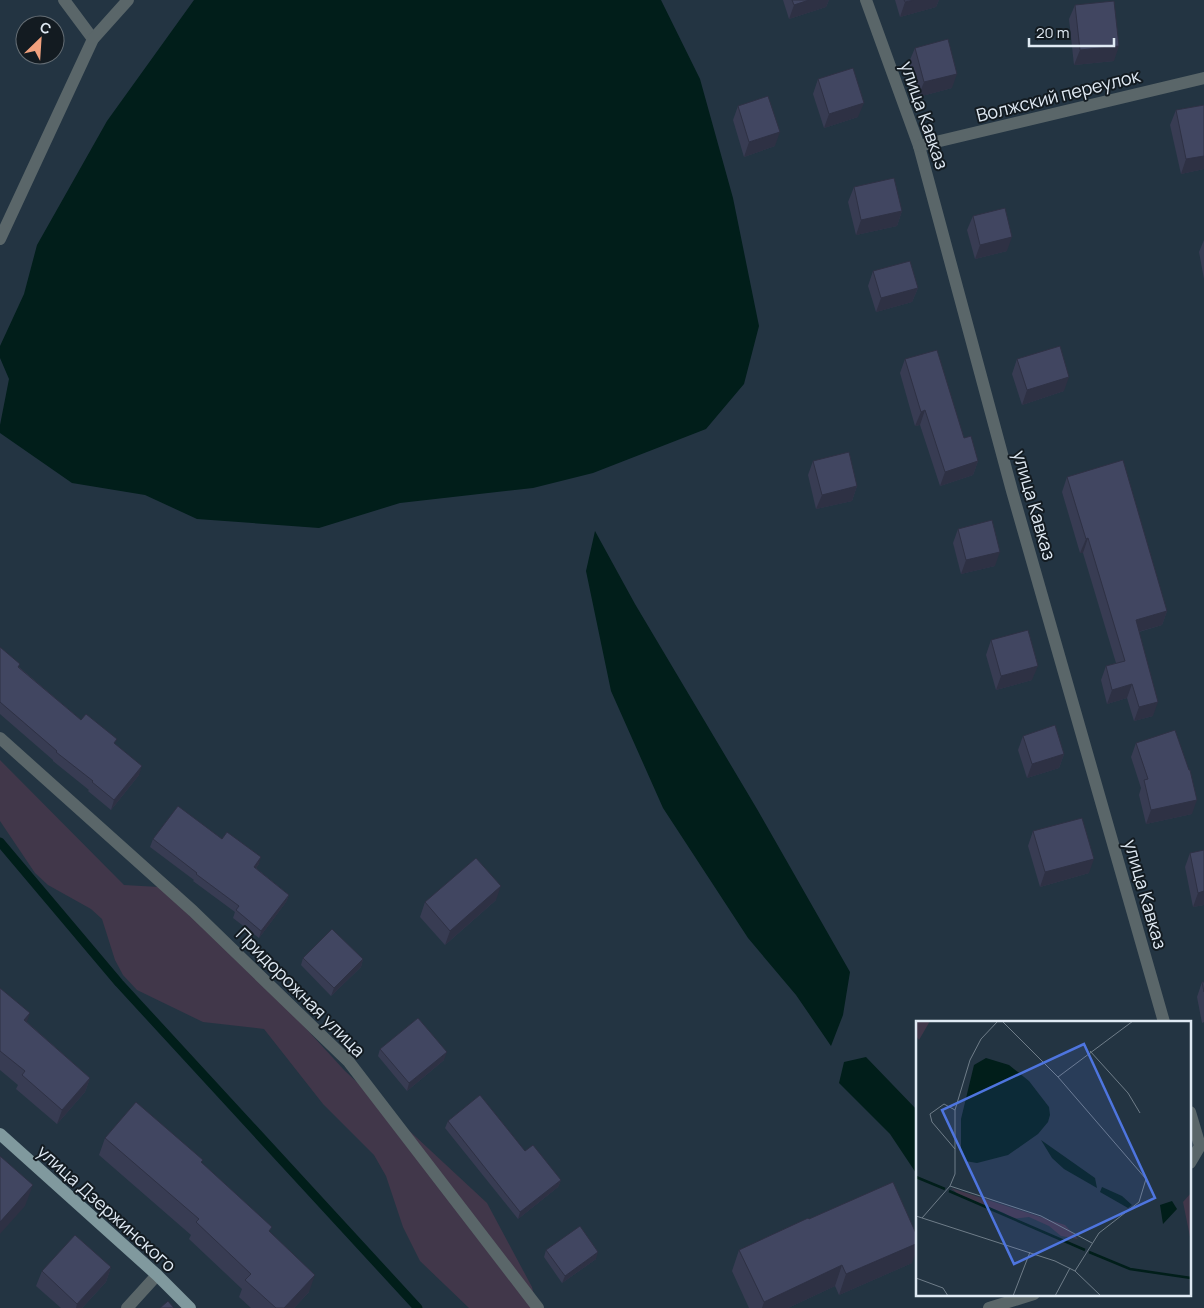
<svg xmlns="http://www.w3.org/2000/svg" width="1204" height="1308" viewBox="0 0 1204 1308" font-family="Manrope,sans-serif">
<style>
.green{fill:#41374a}
.water{fill:#011e1a}
.lines{fill:none;stroke-linecap:round;stroke-linejoin:round}
.stream{stroke:#011e1a;stroke-width:9}
.minor{stroke:#5a6669;stroke-width:12}
.major{stroke:#80999e;stroke-width:12}
.wall{fill:#383c53}
.shaded-wall{fill:#2e3144}
.building{fill:#414661;stroke:#2e3144}
.labels{text-anchor:middle;dominant-baseline:central;stroke-width:4;stroke-linejoin:round;paint-order:stroke}
.street-label{font-size:18px;fill:#e0eaf4;stroke:#131b21}
.inset-river{fill:none;stroke:#011e1a;stroke-width:2.5}
.inset-road{fill:none;stroke:#6f7d89;stroke-width:1}
.view{fill:#4e75df;fill-opacity:0.15;stroke:#4e75df;stroke-width:2.5}
.inset-edge{fill:none;stroke:#e0eaf4;stroke-width:2.5}
</style>
<rect width="100%" height="100%" fill="#233442"/>
<path class="green" d="M0,760l124,125 53,3 168,183 142,132 45,84 5,21h-68l-49,-47 -17,-34 -17,-51 -12,-21 -51,-51 -59,-75 -61,-7 -66,-32 -14,-15 -8,-15 -13,-41 -11,-10 -43,-24 -13,-12 -35,-52z"/>
<g class="water">
<path d="M194,0h467l39,79 33,119 26,128 -15,58 -38,45 -113,44 -60,15 -133,15 -81,25 -122,-9 -52,-24 -73,-12 -72,-50v-8l9,-46 -9,-21v-12l24,-52 13,-49 70,-124z"/>
<path d="M595,531l40,73 122,205 93,163 -7,43 -12,31 -35,-51 -48,-57 -85,-130 -52,-117 -25,-120z"/>
<path d="M866,1057l52,54v65l-28,-42 -51,-51 5,-21z"/>
</g>
<g class="lines">
<path class="stream" d="M0,842l119,141 299,325"/>
<g class="minor">
<path d="M64,0l29,39"/>
<path d="M866,0l53,146 93,345 152,531"/>
<path d="M919,146l285,-68"/>
<path d="M0,239l93,-200 35,-39"/>
<path d="M0,738l193,173 156,151 189,246"/>
<path d="M1190,1112l10,34 -10,17"/>
<path d="M127,1308l30,-33"/>
<path d="M989,1308l45,-14"/>
</g>
<path class="major" d="M0,1134l157,141 33,33"/>
</g>
<g class="wall">
<path d="M783,0h46l-3,7 -37,12z"/>
<path d="M895,0h44l-3,7 -36,10z"/>
<path d="M1075,5l39,56 -40,4 -5,-46z"/>
<path d="M915,48l37,40 -34,9 -9,-35z"/>
<path d="M818,79l40,38 -34,11 -11,-34z"/>
<path d="M1204,105v64l-23,5 -11,-49 6,-15z"/>
<path d="M738,106l37,40 -31,11 -11,-37z"/>
<path d="M854,187l48,24 -5,15 -41,9 -8,-33z"/>
<path d="M973,216l34,35 -32,8 -8,-29z"/>
<path d="M1204,240v39l-5,-27z"/>
<path d="M873,271l45,17 -6,14 -36,10 -8,-26z"/>
<path d="M905,359l59,79 14,23 -5,14 -33,11 -20,-61 -5,1 -15,-53z"/>
<path d="M1017,359l47,32 -42,14 -10,-31z"/>
<path d="M813,461l44,25 -5,15 -36,8 -8,-34z"/>
<path d="M1067,477l100,134 -5,14 -23,7 14,84 -19,5 -7,-23 -20,6 -6,-24 5,-14 10,-3 -33,-110h-3l-18,-61z"/>
<path d="M958,529l37,37 -34,8 -8,-31z"/>
<path d="M991,640l41,40 -36,10 -10,-35z"/>
<path d="M0,647l19,20 62,53 34,24 24,31 -28,35 -23,-19 1,-1 -36,-29v-1l-53,-46z"/>
<path d="M1023,736l41,18 -5,14 -32,10 -9,-28z"/>
<path d="M1136,743l56,71 -46,10 -7,-29 2,-7 -10,-31z"/>
<path d="M1033,831l56,42 -49,14 -12,-41z"/>
<path d="M153,839h69l37,25 -3,4 33,27 -3,7 -27,36 -26,-20 2,-6 -42,-31 1,-1 -44,-33z"/>
<path d="M1190,853l14,52 -11,2 -8,-40z"/>
<path d="M496,900l-51,45 -25,-28 5,-15z"/>
<path d="M303,958l60,1 -2,8 -30,29 -30,-31z"/>
<path d="M1202,982h2v40l-2,1 -5,-26z"/>
<path d="M0,988l27,34 63,56 -5,14 -28,32 -41,-35 2,-4 -18,-15z"/>
<path d="M380,1049l64,11 -37,31 -29,-35z"/>
<path d="M448,1121l113,59 -3,7 -40,32 -73,-91z"/>
<path d="M105,1138l97,25 68,69 39,60 -15,16h-43l-12,-11 3,-8 -53,-50 2,-4 -92,-80z"/>
<path d="M809,1219l103,44 -73,32 -4,-9 -47,22h-39l-17,-37 7,-21z"/>
<path d="M546,1250l50,9 -34,24 -18,-26z"/>
<path d="M111,1267l-5,15 -24,26h-21l-25,-22 6,-15z"/>
</g>
<g class="shaded-wall">
<path d="M809,0h20l-3,7 -37,12 5,-14z"/>
<path d="M914,0h25l-3,7 -36,10 5,-15z"/>
<path d="M1119,46l-5,15 -40,4 6,-15z"/>
<path d="M957,74l-5,14 -34,9 6,-15z"/>
<path d="M864,103l-6,14 -34,11 5,-14z"/>
<path d="M780,132l-5,14 -31,11 5,-15z"/>
<path d="M1204,156v13l-23,5 5,-15z"/>
<path d="M902,211l-5,15 -41,9 5,-15z"/>
<path d="M1012,237l-5,14 -32,8 5,-14z"/>
<path d="M918,288l-6,14 -36,10 5,-14z"/>
<path d="M1069,377l-5,14 -42,14 5,-15z"/>
<path d="M925,410l-5,15 -5,1 6,-14z"/>
<path d="M978,461l-5,14 -33,11 5,-14z"/>
<path d="M857,486l-5,15 -36,8 6,-14z"/>
<path d="M1088,538l-5,15h-3l6,-14z"/>
<path d="M1000,552l-5,14 -34,8 5,-14z"/>
<path d="M1167,611l-5,14 -32,9 6,-14z"/>
<path d="M1038,666l-6,14 -36,10 5,-14z"/>
<path d="M1132,684l-5,14 -20,6 5,-14z"/>
<path d="M1158,702l-5,14 -19,5 5,-14z"/>
<path d="M1064,754l-5,14 -32,10 5,-14z"/>
<path d="M142,766l-3,9 -28,35 3,-10z"/>
<path d="M1197,800l-5,14 -46,10 5,-14z"/>
<path d="M261,857l-2,7 -8,10 3,-7z"/>
<path d="M1094,859l-5,14 -49,14 5,-15z"/>
<path d="M501,886l-5,14 -51,45 5,-14z"/>
<path d="M1204,891v14l-11,2 5,-14z"/>
<path d="M289,895l-3,7 -27,36 2,-7z"/>
<path d="M363,959l-2,8 -30,29 3,-8z"/>
<path d="M30,1013l-5,14 -1,-7z"/>
<path d="M447,1052l-3,8 -37,31 2,-8z"/>
<path d="M90,1078l-5,14 -28,32 5,-14z"/>
<path d="M561,1180l-3,7 -40,32 2,-7z"/>
<path d="M33,1185l-8,21 -25,28v-12z"/>
<path d="M918,1243v4l-6,16 -73,32 7,-21z"/>
<path d="M598,1252l-2,7 -34,24 3,-7z"/>
<path d="M842,1265l-7,21 -47,22h-26l2,-6z"/>
<path d="M111,1267l-5,15 -24,26h-6l1,-4z"/>
<path d="M315,1275l-6,17 -15,16h-10z"/>
</g>
<g class="building">
<path d="M792,0h17l-15,5z"/>
<path d="M904,0h10l-9,2z"/>
<path d="M1114,1l5,45 -39,4 -5,-45z"/>
<path d="M948,39l9,35 -33,8 -9,-34z"/>
<path d="M853,68l11,35 -35,11 -11,-35z"/>
<path d="M768,96l12,36 -31,10 -11,-36z"/>
<path d="M1204,105v51l-18,3 -10,-49z"/>
<path d="M894,178l8,33 -41,9 -7,-33z"/>
<path d="M1005,208l7,29 -32,8 -7,-29z"/>
<path d="M910,261l8,27 -37,10 -8,-27z"/>
<path d="M1060,346l9,31 -42,13 -10,-31z"/>
<path d="M937,350l27,88 7,-2 7,25 -33,11 -20,-62 -4,2 -16,-53z"/>
<path d="M849,452l8,34 -35,9 -9,-34z"/>
<path d="M1123,460l44,151 -31,9 22,82 -19,5 -7,-23 -20,6 -6,-24 19,-5 -37,-123 -2,1 -19,-62z"/>
<path d="M992,520l8,32 -34,8 -8,-31z"/>
<path d="M1028,630l10,36 -37,10 -10,-36z"/>
<path d="M0,647l20,17 -2,3 63,53 5,-6 31,25 -3,4 28,23 -28,34 -22,-18 1,-1 -37,-29 1,-1 -57,-49z"/>
<path d="M1055,725l9,29 -32,10 -9,-28z"/>
<path d="M1175,730l14,40h1l7,30 -46,10 -7,-30 4,-1 -12,-36z"/>
<path d="M178,806l44,33 5,-7 34,25 -7,10 35,28 -28,36 -25,-21 3,-4 -43,-32 1,-1 -44,-34z"/>
<path d="M1082,818l12,41 -49,13 -12,-41z"/>
<path d="M1204,850v41l-6,2 -8,-40z"/>
<path d="M476,858l25,28 -51,45 -25,-29z"/>
<path d="M332,929l31,30 -29,29 -31,-30z"/>
<path d="M1202,982h2v10z"/>
<path d="M0,988l30,25 -6,7 66,58 -28,32 -40,-35 3,-4 -25,-20z"/>
<path d="M418,1018l29,34 -38,31 -29,-34z"/>
<path d="M480,1095l45,56 8,-6 28,35 -41,32 -72,-91z"/>
<path d="M136,1102l67,58 -2,2 71,65 -3,4 46,44 -31,33h-8l-31,-28 6,-6 -55,-52 3,-3 -94,-81z"/>
<path d="M0,1156l33,29 -33,37z"/>
<path d="M893,1182l25,56v5l-72,31 -4,-9 -78,37 -25,-52 69,-32 1,1z"/>
<path d="M580,1226l18,26 -33,24 -19,-26z"/>
<path d="M75,1235l36,32 -34,37 -35,-33z"/>
<path d="M168,1301l6,7h-14z"/>
</g>
<g class="labels">
<g class="street-label">
<text transform="translate(1058 95) rotate(-14)">Волжский переулок</text>
<text transform="translate(925 115) rotate(71)">улица Кавказ</text>
<text transform="translate(1035 505) rotate(74)">улица Кавказ</text>
<text transform="translate(1146 894) rotate(74)">улица Кавказ</text>
<text transform="translate(301 992) rotate(45)">Придорожная улица</text>
<text transform="translate(107 1208) rotate(42)">улица Дзержинского</text>
</g>
</g>
<g transform="translate(916 1021)">
<rect width="275" height="275" fill="#233442"/>
<path d="M0,0h14l-11,19 -3,-4zM35,167l114,37 13,14 -17,-3 -12,-10 -20,-9 -17,2 -8,-6 -45,-18zM275,172v49l-8,-40z" fill="#41374a"/>
<path d="M70,37l23,7 20,16 20,26 1,8 -2,7 -10,12 -30,21 -31,8 -12,-2 -4,-9v-33l13,-54zM125,119l54,38 2,10 -33,-19 -12,-11zM186,166l20,9 10,9 -4,3 -28,-16zM256,180l5,8 -14,15 -3,-19z" fill="#011e1a"/>
<path class="inset-river" d="M0,156l29,12M33,170l136,59M173,231l41,17 61,9"/>
<path class="inset-road" d="M86,0l56,56 88,102 -7,23 -40,31 -24,38M174,30l38,42 12,20M142,56l75,-56M39,128l-23,-27 -2,-8 14,-10 11,6M34,165l5,-12v-64l15,-50 11,-21 17,-18M0,195l139,45 20,10 26,25M6,197l28,-32 91,30 51,27M0,257l27,10 5,8M97,275l17,-44M139,275l15,-28"/>
<path class="view" d="M168,23l71,154 -141,66 -72,-154z"/>
<rect width="275" height="275" class="inset-edge"/>
</g>
<g transform="translate(40 40) rotate(25)"><circle r="24" fill="#131b21" stroke="#656e75"/>
<path d="M0-4L9 19L0 12L-9 19Z" fill="#f1a17e"/>
<text y="-8" font-size="14" font-weight="bold" text-anchor="middle" fill="#e0eaf4">С</text>
</g>
<path d="M1029 38v8h85v-8" fill="none" stroke="#e0eaf4" stroke-width="2.5"/>
<text x="1036" y="38" font-size="15" fill="#e0eaf4" stroke="#131b21" stroke-width="4" paint-order="stroke">20 m</text>
</svg>
